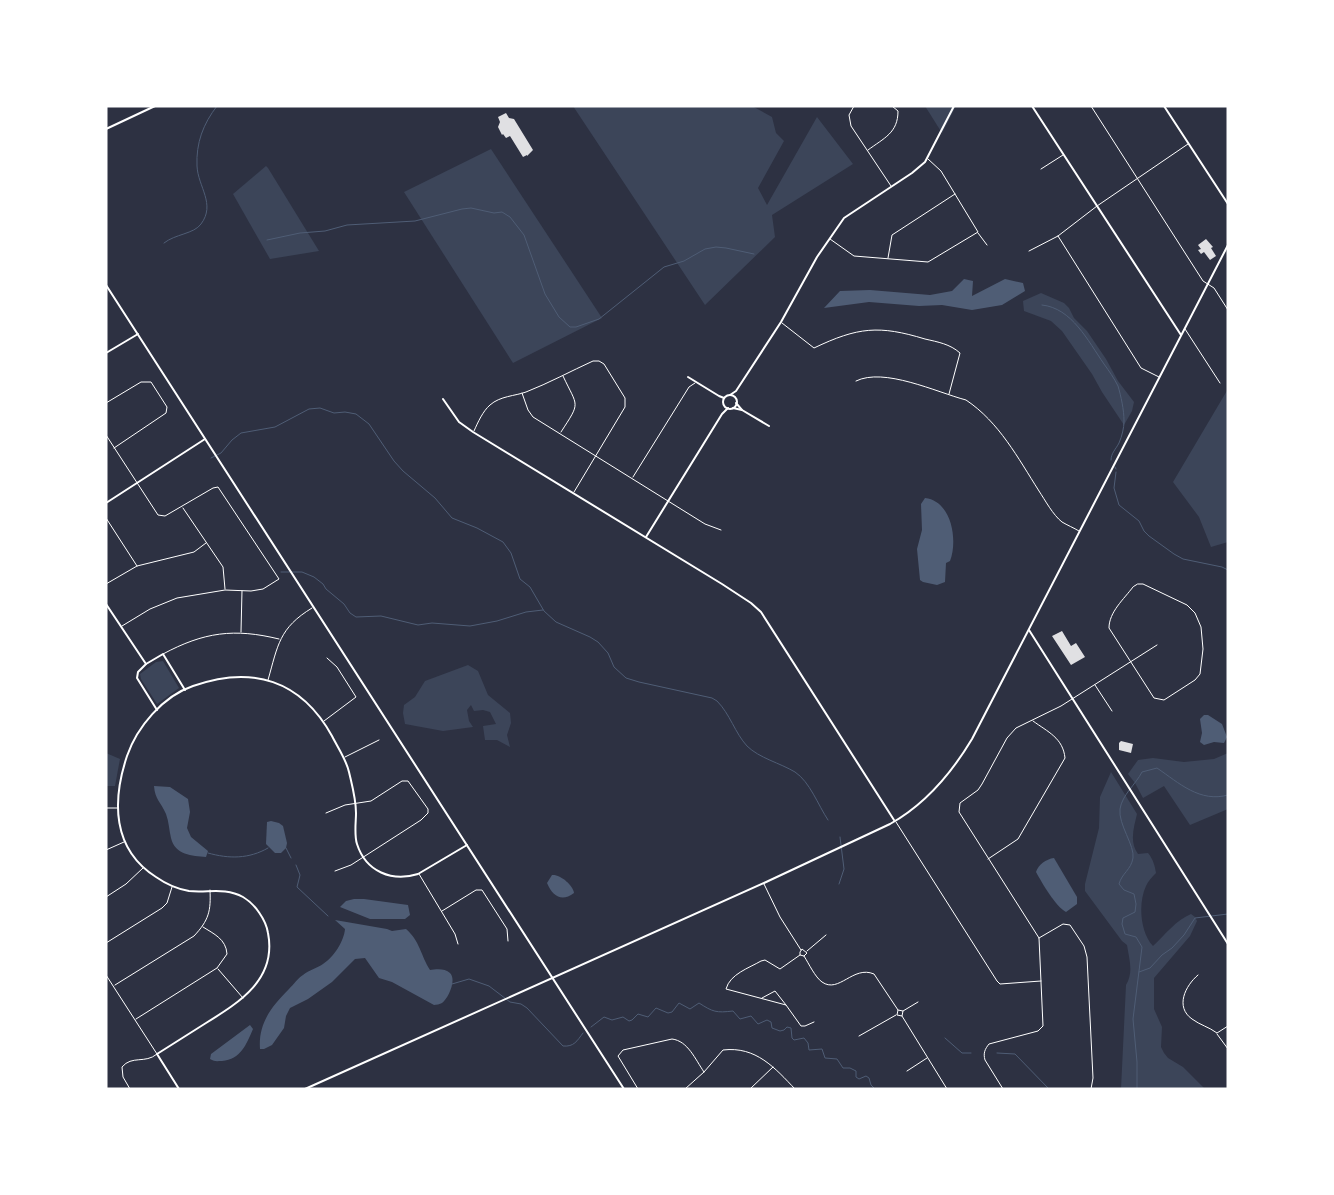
<svg xmlns="http://www.w3.org/2000/svg" width="1334" height="1195" viewBox="0 0 1334 1195" font-family="Commissioner,sans-serif">
<style>
.green{fill:#3c4559}
.water{fill:#4f5d75}
.lines{fill:none;stroke-linecap:round;stroke-linejoin:round}
.stream{stroke:#4f5d75;stroke-width:1}
.building{fill:#e0e0e3}
.minor{stroke:#fff;stroke-width:1}
.tertiary{stroke:#fff;stroke-width:2}
.secondary{stroke:#fff;stroke-width:2}
</style>
<rect width="100%" height="100%" fill="#2d3142"/>
<g class="green">
<path d="M573,106h179l20,11 4,16 8,8 -26,47 9,17 50,-88 36,47 -81,51 3,22 -70,68z"/>
<path d="M925,106h31l-14,27z"/>
<path d="M491,149l111,169 -89,45 -109,-171z"/>
<path d="M266,166l2,2 51,83 -49,8 -37,-65z"/>
<path d="M1041,293l23,10 5,5 5,10 13,13 19,28 12,22 16,21 -2,9 -8,14 -22,-33 -10,-18 -30,-43 -11,-10 -27,-10 -1,-10z"/>
<path d="M1228,389v153l-17,5 -12,-30 -26,-35z"/>
<path d="M163,661l16,27 -22,16 -16,-25 -1,-5 16,-12z"/>
<path d="M468,665l10,6 10,24 22,18 1,10 -4,12 3,12 -13,-7h-12l-2,-14 13,-2 -6,-12 -7,-2 -9,1 -3,-6 -4,5 2,11 4,6 -30,4 -38,-7 -2,-11 1,-8 11,-8 10,-16z"/>
<path d="M106,753l14,6 -5,27h-9z"/>
<path d="M1228,753v56l-38,16 -26,-39 -21,12 -8,-15 -7,-9 10,-14 15,-2 31,4 30,-3z"/>
<path d="M1111,772l26,42c-3,13 -8,28 1,40l10,-1c5,6 7,13 8,20 -4,4 -8,8 -10,13 -8,17 -6,46 7,60 12,-11 23,-26 38,-32l4,3 2,4 -7,15 -36,42v31l8,18 -1,20 3,6 4,5 15,9 22,22h-84l5,-104c8,-13 3,-26 1,-40l-5,-4 -37,-50v-7l14,-56 1,-31z"/>
</g>
<g class="water">
<path d="M964,279l9,2 -1,15 33,-17 18,4 2,8 -23,14 -30,5 -30,-5 -23,1 -50,-4 -45,6 16,-17 30,-1 60,5 22,-4z"/>
<path d="M925,498c27,3 33,43 25,63l-4,2 -1,19 -8,3 -14,-3 -3,-2 -3,-31 5,-19 -1,-26z"/>
<path d="M1204,715h4l14,9 5,13 -3,6 -10,-1 -10,3 -4,-3 2,-9 -2,-14z"/>
<path d="M154,786l16,1 18,12 2,13 -3,16 4,9 17,14 -2,6c-14,-1 -31,-2 -35,-19 -2,-8 -2,-16 -5,-24 -5,-12 -11,-14 -12,-28z"/>
<path d="M271,821l8,2 4,3 4,17 -1,5 -5,5h-6l-9,-9 1,-22z"/>
<path d="M1054,858l23,39v7l-11,8c-10,-5 -24,-29 -30,-40 2,-7 10,-13 18,-14z"/>
<path d="M552,875c8,-1 21,10 22,18 -12,9 -21,4 -27,-10z"/>
<path d="M354,899h10l44,6 2,10 -5,4h-35l-30,-12 6,-6z"/>
<path d="M335,920l52,9 5,2 14,-2c14,12 15,27 24,41 6,-1 15,-2 20,3 7,7 -2,26 -8,30 -2,1 -6,2 -8,2l-42,-23 -13,-4 -14,-20 -10,1 -23,23 -24,17 -18,9 -4,8 -2,12 -12,17 -8,4h-4c-2,-26 12,-43 29,-60 5,-5 9,-11 14,-14 6,-5 14,-7 20,-11 11,-7 21,-23 22,-35z"/>
<path d="M250,1025l3,4c-7,16 -12,30 -31,32 -5,0 -7,1 -12,-2l1,-5z"/>
</g>
<g class="lines">
<g class="stream">
<path d="M267,240l33,-7 25,-2 22,-6 68,-4 47,-12 9,-1 23,5 8,-1 8,5 14,18 21,59 14,23 11,10h6l23,-8 65,-52 20,-6 21,-12 11,-2 10,1 28,6"/>
<path d="M164,243c11,-9 30,-9 37,-19 15,-20 -3,-37 -4,-58 -1,-23 6,-42 20,-60"/>
<path d="M1042,305c30,3 46,36 62,59 5,7 10,14 14,22 3,10 6,24 6,35 0,7 -2,15 -5,22 -3,6 -8,10 -8,17"/>
<path d="M211,458l10,-5 11,-13 9,-7 34,-6 34,-18 11,-1 14,5 11,-1 11,2 13,10 25,37 9,10 32,27 17,20 25,10 26,14 8,11 9,26 10,8 14,24 12,11 34,15 8,5 10,11 6,14 12,11 13,4 73,16 5,3c13,13 18,32 30,45 12,12 33,17 48,26 15,10 23,33 33,48"/>
<path d="M1115,467l1,2"/>
<path d="M1116,472l-2,16 5,17 20,16 5,10 5,5 25,18 9,5 39,8 6,3"/>
<path d="M281,572h21l12,5 9,7 3,5 18,15 6,9 6,4 25,-1 37,9 14,-2 38,3 27,-5 29,-9 17,-2"/>
<path d="M286,848l5,10"/>
<path d="M208,853c21,6 41,6 60,-5"/>
<path d="M296,865l4,10 -3,12 31,29"/>
<path d="M839,884l5,-15 -4,-32"/>
<path d="M1139,972l11,-4 12,-13 10,-7 12,-13 11,-17 33,-4"/>
<path d="M452,984l17,-5 20,7 21,16 11,2 6,4 36,38c11,1 14,-5 20,-13"/>
<path d="M591,1027l13,-10 8,3 11,-3 6,4 3,-1 6,-6 10,3 8,-9 12,5 4,-1 7,-9 11,6 9,-6c14,9 17,10 34,8l7,8 11,-3 7,8 9,-4 4,2 1,6 8,3 4,-1 3,-3 4,1 1,10 2,2 10,-2 4,5 1,7 13,-1 3,9 12,1 6,9h7l6,3v6l3,2 7,-3 3,2 2,7 4,4"/>
<path d="M945,1038l17,15h9"/>
<path d="M997,1053l18,1 34,35"/>
<path d="M1137,1089v-27l-4,-43 9,-72 -6,-10 -11,-3 -3,-10 1,-6 12,-6 1,-8 -2,-10 -10,-4 -5,-6c3,-11 12,-14 14,-26 2,-12 -15,-34 -13,-49 2,-14 16,-25 22,-37l15,-4c22,15 43,35 71,27"/>
</g>
</g>
<g class="building">
<path d="M506,113l3,5 5,1 19,31 -6,6v-1l-4,2 -13,-21 -4,2 -3,-4 -1,1 -4,-8 2,-5 -2,-5z"/>
<path d="M1206,239l7,8 -2,1 5,8 -6,4 -6,-8 -3,2 -3,-4 3,-1 -3,-4z"/>
<path d="M1062,631l9,15 5,-3 9,14 -14,8 -19,-29z"/>
<path d="M1121,741l12,3 -2,9 -12,-3v-7z"/>
</g>
<g class="lines">
<g class="minor">
<path d="M854,106l-5,9 2,11 40,60"/>
<path d="M1091,106l112,175 11,7 14,22"/>
<path d="M868,150c16,-12 30,-17 30,-39l-6,-5"/>
<path d="M1041,169l22,-14"/>
<path d="M978,233l9,12"/>
<path d="M1058,236l83,132 18,9"/>
<path d="M830,239l24,17 74,6 50,-30 -37,-61 -13,-12"/>
<path d="M1029,251l29,-15 39,-30 91,-62"/>
<path d="M888,258l4,-23 63,-41"/>
<path d="M782,323l32,25c44,-21 65,-23 111,-9 13,3 25,5 35,14l-11,41"/>
<path d="M1185,329l35,54"/>
<path d="M856,381c28,-14 80,11 110,19 33,22 52,58 73,91 6,9 14,24 23,31 5,3 12,6 17,9"/>
<path d="M522,393l6,17 5,7 172,107 16,6"/>
<path d="M106,403l35,-21h10l16,25 -1,6 -52,35"/>
<path d="M474,431c4,-9 9,-20 16,-26 10,-9 25,-9 36,-13 23,-9 45,-21 67,-31h6l5,3 21,34v9l-51,85"/>
<path d="M561,432c20,-31 17,-24 2,-56"/>
<path d="M106,435l52,80 7,1 48,-28 5,-1 61,92 -16,10 -12,2 -26,-1 -48,8 -27,11 -28,17"/>
<path d="M633,477l56,-90 6,-4"/>
<path d="M183,508l40,59 2,22"/>
<path d="M106,518l31,48"/>
<path d="M106,584l31,-18 57,-14 12,-9"/>
<path d="M1138,584h5l44,21 8,8 6,14 2,22 -3,25 -5,6 -31,20 -10,-2 -45,-70c0,-16 15,-29 24,-41z"/>
<path d="M241,632l1,-41"/>
<path d="M163,654c41,-22 71,-26 116,-15"/>
<path d="M268,680c10,-35 11,-52 44,-72"/>
<path d="M1095,685l17,26"/>
<path d="M324,721l32,-24 -19,-30 -10,-9"/>
<path d="M345,757l34,-17"/>
<path d="M106,808h12"/>
<path d="M326,813l19,-8 26,-4 31,-20h6l20,28v4l-7,7 -70,45 -16,6"/>
<path d="M896,822l101,159 3,3 41,-3"/>
<path d="M106,850l18,-8"/>
<path d="M988,859l30,-20 47,-81c-2,-20 -17,-26 -32,-37"/>
<path d="M419,874l36,60 3,10"/>
<path d="M764,884l16,33 21,33"/>
<path d="M106,897l20,-13 17,-16"/>
<path d="M442,911l34,-21h6l25,39 1,12"/>
<path d="M1039,938l24,-14 7,1 14,21 3,11 6,121 -2,11"/>
<path d="M106,943l56,-35 5,-5 5,-16"/>
<path d="M807,951l19,-16"/>
<path d="M800,955l-20,14 -15,-9 -4,1c-12,7 -31,13 -35,28l60,16 15,21h4l9,-4"/>
<path d="M804,956l3,-3 -5,-4 -2,3v3l4,1c5,8 11,21 18,26 17,12 31,-17 52,-8l24,36 -1,5 5,1 1,-5 -5,-1"/>
<path d="M218,969l25,29"/>
<path d="M106,975l51,79c-12,10 -25,1 -35,13l1,10 7,12"/>
<path d="M1198,975c-13,11 -23,32 -6,44 8,6 17,8 25,14l11,-7"/>
<path d="M115,985l79,-49c15,-16 17,-25 16,-46"/>
<path d="M762,998l13,-7 11,14"/>
<path d="M903,1011l15,-9"/>
<path d="M902,1016l45,73"/>
<path d="M136,1019l81,-51 10,-14c-1,-15 -13,-20 -24,-27"/>
<path d="M1217,1034l11,15"/>
<path d="M859,1036l37,-21"/>
<path d="M907,1071l20,-13"/>
<path d="M638,1089l-20,-33 5,-6 49,-11c16,2 23,20 32,33"/>
<path d="M685,1089l19,-17 19,-22c33,-4 52,18 72,39"/>
<path d="M750,1089l23,-22"/>
<path d="M1003,1089l-18,-29c-2,-7 0,-11 4,-16l49,-13 5,-5 -4,-88 -80,-126 1,-9 18,-13 4,-6 25,-46 9,-10 45,-22 96,-61"/>
</g>
<g class="tertiary">
<path d="M1032,106l149,229"/>
<path d="M106,285l518,804"/>
<path d="M106,353l32,-19"/>
<path d="M688,377l31,19 5,2"/>
<path d="M730,395l6,-4 45,-69 36,-65 27,-39 68,-45 13,-11 29,-56"/>
<circle cx="730" cy="402" r="7"/>
<path d="M443,399l16,23 14,10 249,152 29,19 10,9 133,208"/>
<path d="M736,403l6,7 27,16"/>
<path d="M733,408l9,2"/>
<path d="M106,503l99,-64"/>
<path d="M646,537l76,-123 6,-6"/>
<path d="M106,604l40,60 -8,8 -1,6 20,32"/>
<path d="M1029,630l199,314"/>
<path d="M146,664l17,-10 22,36"/>
<path d="M179,1089l-22,-35c16,-10 33,-21 49,-31 34,-21 71,-44 62,-90 -2,-13 -13,-29 -25,-36 -18,-10 -35,-4 -54,-6 -12,-2 -23,-7 -33,-14 -44,-28 -44,-76 -29,-121 10,-29 36,-60 66,-70 59,-21 108,-6 139,50 6,12 14,23 17,36 3,13 7,27 7,41 0,9 -2,22 1,31 9,28 35,38 61,30l49,-29"/>
</g>
<g class="secondary">
<path d="M1164,106l64,98"/>
<path d="M106,129l49,-23"/>
<path d="M305,1089l459,-206 126,-59c36,-20 61,-50 82,-85l256,-494"/>
</g>
</g>
<rect width="1334" height="1195" fill="none" stroke="#ffffff" stroke-width="215"/>
</svg>
